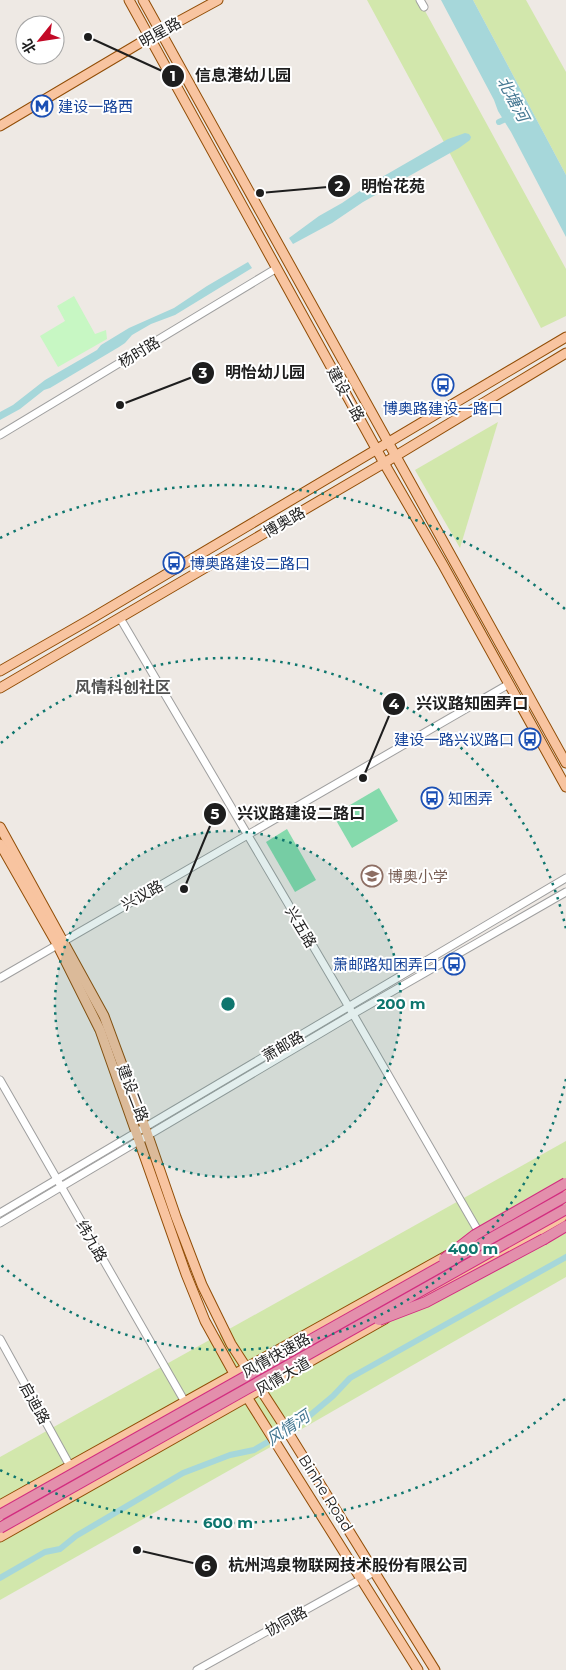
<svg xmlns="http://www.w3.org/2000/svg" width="566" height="1670" viewBox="0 0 566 1670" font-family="Montserrat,'Noto Sans SC',sans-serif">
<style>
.grass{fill:#d2e7ac}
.park{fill:#c7f7c3}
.pitch{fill:#85daac}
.water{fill:#a6d7da}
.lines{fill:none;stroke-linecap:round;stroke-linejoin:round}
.canal{stroke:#a6d7da;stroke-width:6}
.minor-casing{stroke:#9f9f9f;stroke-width:9}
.major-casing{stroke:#914d06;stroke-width:11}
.highway-casing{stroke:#d22c7f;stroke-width:12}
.minor{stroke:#fff;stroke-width:7}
.major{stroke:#f8c4a0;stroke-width:9}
.highway{stroke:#e38fac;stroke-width:10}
.highway-bridge-casing{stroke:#d22c7f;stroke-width:12;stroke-linecap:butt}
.highway-bridge{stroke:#e38fac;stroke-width:10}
.ring{fill:none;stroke:#0f766e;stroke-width:2.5;stroke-dasharray:2.5 5}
.labels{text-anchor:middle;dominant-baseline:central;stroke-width:4;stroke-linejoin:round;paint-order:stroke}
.street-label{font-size:15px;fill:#1e1e1e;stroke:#fff}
.transit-label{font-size:15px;fill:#164399;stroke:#fff;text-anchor:start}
.education-label{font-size:15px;fill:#785e54;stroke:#fff;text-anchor:start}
.water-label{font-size:16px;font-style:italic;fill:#457892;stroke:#fff}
.neighbourhood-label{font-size:16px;font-weight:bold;fill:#515151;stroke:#fff}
.centre{fill:#0f766e;stroke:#fff;stroke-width:2.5}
.ring-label{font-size:15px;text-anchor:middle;font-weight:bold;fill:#0f766e;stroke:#fff;stroke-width:4;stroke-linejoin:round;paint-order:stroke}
.leader{fill:none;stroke:#1e1e1e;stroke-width:2}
.callout-dot{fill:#1e1e1e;stroke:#fff;stroke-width:2}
.mark-label{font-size:15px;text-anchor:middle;font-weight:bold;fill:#fff}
.callout-label{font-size:16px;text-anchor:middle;font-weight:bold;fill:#1e1e1e;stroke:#fff;stroke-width:4;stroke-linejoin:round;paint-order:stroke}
</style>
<rect width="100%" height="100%" fill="#eee9e4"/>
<g class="grass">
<path d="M367,0h52l147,269v47l-25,12 -96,-184z"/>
<path d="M473,0h53l40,72v103z"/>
<path d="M498,422l-38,126 -45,-78z"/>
<path d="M566,1141v136l-299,172 -267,151v-143z"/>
</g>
<path class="park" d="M74,296l21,38 11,-4 1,9 -49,28 -18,-31 25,-15 -8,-15z"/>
<g class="pitch">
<path d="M379,788l19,33 -46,27 -19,-33z"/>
<path d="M287,829l29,51 -21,12 -29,-50z"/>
</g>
<g class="water">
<path d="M441,0h32l84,158 9,17v62l-55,-105 -13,-21 -4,-11z"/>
<path d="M465,133l4,1 2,3 -1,3 -11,8 -96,54 -31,21 -39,21 -4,-6 30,-22 23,-13 28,-19 78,-45z"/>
<path d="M248,262l4,6 -77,47 -24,9 -19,11 -7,8 -6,4 -69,41 -6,2 -24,19 -20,11v-8l13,-7 32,-25 52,-30 4,-5 28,-17 45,-20 33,-22z"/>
</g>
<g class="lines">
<g class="canal">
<path d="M499,122l11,-5"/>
<path d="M0,1578l45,-26 15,-3 16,-13 107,-63 47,-18 24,-5 48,-28 31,-26 17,-18 216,-121"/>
</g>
<g class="minor-casing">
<g id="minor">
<path d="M420,0l4,7"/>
<path d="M0,435l277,-167"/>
<path d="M120,618l233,396 128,222"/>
<path d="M0,978l509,-294"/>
<path d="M0,1080l185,322"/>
<path d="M0,1213l566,-335"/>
<path d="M0,1223l353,-209 213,-122"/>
<path d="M0,1339l70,127"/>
<path d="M197,1670l177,-98"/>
</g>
</g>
<g class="major-casing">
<g id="major">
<path d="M129,0l255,463 59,102 123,222"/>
<path d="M143,0l423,763"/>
<path d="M0,126l150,-89 68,-37"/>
<path d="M0,671l89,-51 477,-283"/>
<path d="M0,688l384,-225 182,-110"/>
<path d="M0,827l104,189 41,111 31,90 26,68 29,59 50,77 154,249"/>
<path d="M0,844l57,100 43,86 86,244 19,47 42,76 171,273"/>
<path d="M522,1213l44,-23"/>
<path d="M411,1304l151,-87"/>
<path d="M0,1505l448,-250"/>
<path d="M0,1537l385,-218"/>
</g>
</g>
<g class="highway-casing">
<path id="highway" d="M544,1239l22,-13"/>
</g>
<use href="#minor" class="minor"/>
<use href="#major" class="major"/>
<use href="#highway" class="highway"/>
<g class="highway-bridge-casing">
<g id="highway-bridge">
<path d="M444,1259l31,-24 91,-52"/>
<path d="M379,1320l47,-18 118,-63"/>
<path d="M0,1515l566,-319"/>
<path d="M0,1528l566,-319"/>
</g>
</g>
<use href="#highway-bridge" class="highway-bridge"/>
</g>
<circle cx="228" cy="1004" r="173" fill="#0f766e" fill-opacity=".12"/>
<g class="ring">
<circle cx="228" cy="1004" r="173"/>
<path d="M566 1079A346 346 0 0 1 1 1265M1 743A346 346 0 0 1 566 929"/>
<path d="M565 1399A519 519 0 0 1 0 1470M0 538A519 519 0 0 1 565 609"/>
</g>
<defs>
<g id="metro-ring" transform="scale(1.125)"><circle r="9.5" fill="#fff" stroke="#1a4fb4" stroke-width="1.5"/><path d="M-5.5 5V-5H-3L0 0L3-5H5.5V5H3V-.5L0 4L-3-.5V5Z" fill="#1a4fb4"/></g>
<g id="bus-ring" transform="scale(1.125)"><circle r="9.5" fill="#fff" stroke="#1a4fb4" stroke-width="1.5"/><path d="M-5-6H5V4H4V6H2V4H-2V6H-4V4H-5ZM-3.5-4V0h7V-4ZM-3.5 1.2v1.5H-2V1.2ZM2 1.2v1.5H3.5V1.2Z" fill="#1a4fb4"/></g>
<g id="school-ring" transform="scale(1.125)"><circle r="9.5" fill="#fff" stroke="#8d6e63" stroke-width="1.5"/><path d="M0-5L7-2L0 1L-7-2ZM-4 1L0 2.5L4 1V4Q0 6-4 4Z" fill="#8d6e63"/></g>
</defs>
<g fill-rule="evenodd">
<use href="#metro-ring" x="42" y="106"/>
<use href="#bus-ring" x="443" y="385"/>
<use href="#bus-ring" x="174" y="563"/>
<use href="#bus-ring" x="530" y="739"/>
<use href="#bus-ring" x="432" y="798"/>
<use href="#school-ring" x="372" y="876"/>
<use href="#bus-ring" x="454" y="964"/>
</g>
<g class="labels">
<g class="street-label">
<text transform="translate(160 32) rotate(-29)">明星路</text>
<text transform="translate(139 352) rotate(-31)">杨时路</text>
<text transform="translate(346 394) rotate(61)">建设一路</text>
<text transform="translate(284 522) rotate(-30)">博奥路</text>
<text transform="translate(142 895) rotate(-29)">兴议路</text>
<text transform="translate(301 927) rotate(59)">兴五路</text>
<text transform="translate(283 1046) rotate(-30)">萧邮路</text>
<text transform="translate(133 1093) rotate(69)">建设二路</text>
<text transform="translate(92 1241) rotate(60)">纬九路</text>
<text transform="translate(276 1355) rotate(-29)">风情快速路</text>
<text transform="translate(283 1376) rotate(-30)">风情大道</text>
<text transform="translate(35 1403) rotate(61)">启迪路</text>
<text transform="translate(326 1493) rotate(58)">Binhe Road</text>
<text transform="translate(286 1621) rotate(-29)">协同路</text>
</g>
<g class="transit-label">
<text x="58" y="106">建设一路西</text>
<text x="443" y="408" text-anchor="middle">博奥路建设一路口</text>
<text x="190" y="563">博奥路建设二路口</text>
<text x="514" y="739" text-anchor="end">建设一路兴议路口</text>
<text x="448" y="798">知困弄</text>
<text x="438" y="964" text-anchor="end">萧邮路知困弄口</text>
</g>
<g class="education-label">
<text x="388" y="876">博奥小学</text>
</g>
<g class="water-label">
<text transform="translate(513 99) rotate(62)">北塘河</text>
<text transform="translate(288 1428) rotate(-34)">风情河</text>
</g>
<g class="neighbourhood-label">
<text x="123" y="687">风情科创社区</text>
</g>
</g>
<circle cx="228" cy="1004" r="8" class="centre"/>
<g class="ring-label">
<text x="401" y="1009">200 m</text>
<text x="473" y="1254">400 m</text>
<text x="228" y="1528">600 m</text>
</g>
<path class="leader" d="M88 37L173 76M260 193L339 186M120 405L203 373M363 778L394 704M184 889L215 814M137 1550L206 1566"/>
<g class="callout-dot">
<circle cx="88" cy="37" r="5"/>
<circle cx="260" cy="193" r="5"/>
<circle cx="120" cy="405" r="5"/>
<circle cx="363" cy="778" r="5"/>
<circle cx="184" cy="889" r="5"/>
<circle cx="137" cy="1550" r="5"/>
<circle cx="173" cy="76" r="12"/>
<circle cx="339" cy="186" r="12"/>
<circle cx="203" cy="373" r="12"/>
<circle cx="394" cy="704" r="12"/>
<circle cx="215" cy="814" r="12"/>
<circle cx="206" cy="1566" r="12"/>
</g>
<g class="mark-label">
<text x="173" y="81">1</text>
<text x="339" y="191">2</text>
<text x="203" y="378">3</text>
<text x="394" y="709">4</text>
<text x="215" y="819">5</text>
<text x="206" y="1571">6</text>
</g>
<g class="callout-label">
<text x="243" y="81">信息港幼儿园</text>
<text x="393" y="192">明怡花苑</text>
<text x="265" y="378">明怡幼儿园</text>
<text x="472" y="709">兴议路知困弄口</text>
<text x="301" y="819">兴议路建设二路口</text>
<text x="348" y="1571">杭州鸿泉物联网技术股份有限公司</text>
</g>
<g transform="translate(40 40) rotate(240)"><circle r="24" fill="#ffffff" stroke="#a5a5a5"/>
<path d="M0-4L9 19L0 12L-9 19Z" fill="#c30926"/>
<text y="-8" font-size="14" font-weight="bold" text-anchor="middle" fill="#1e1e1e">北</text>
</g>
</svg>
